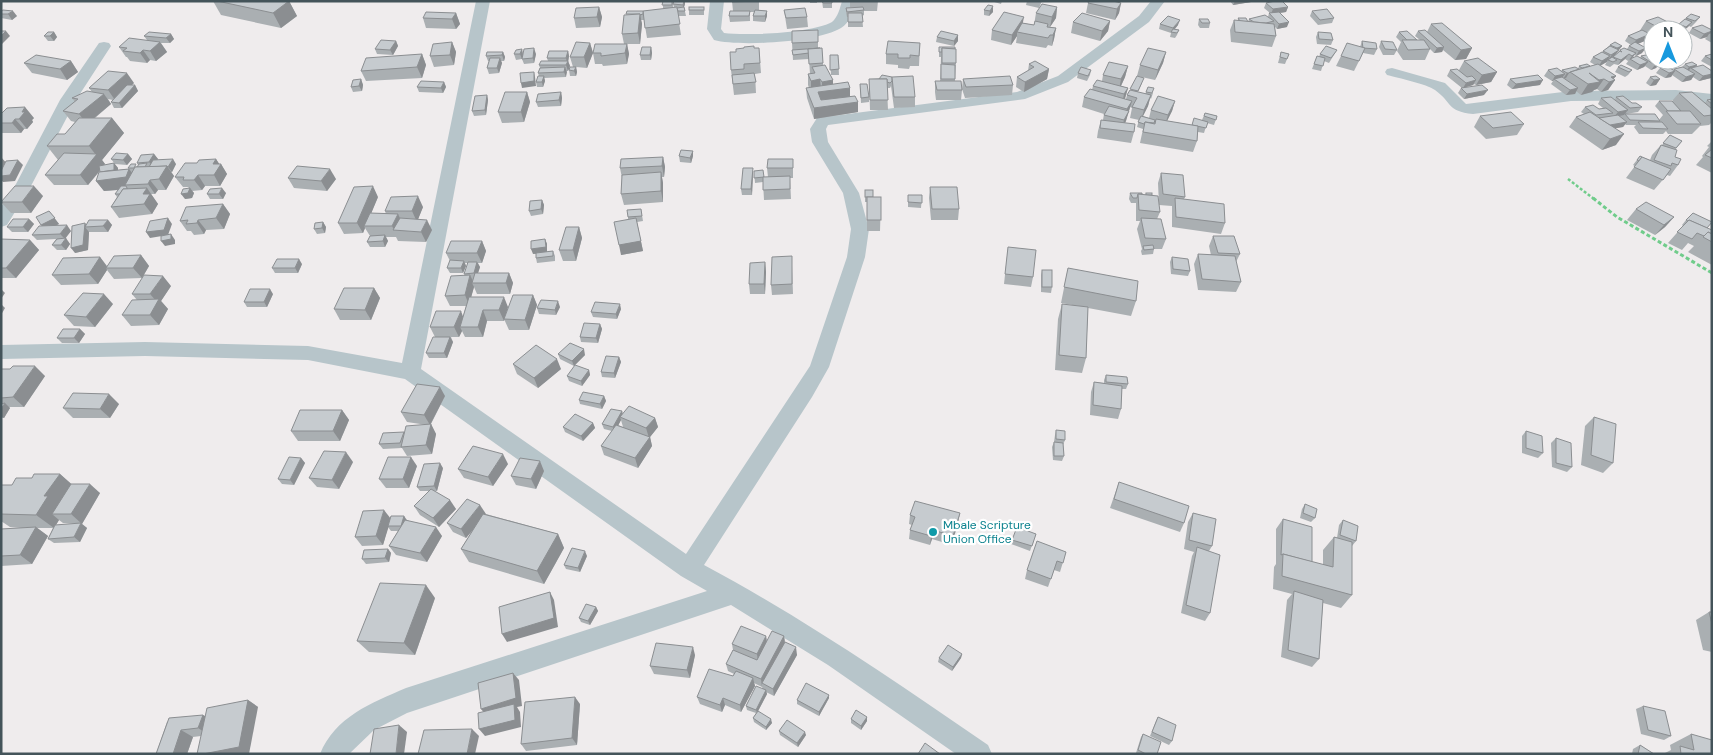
<svg xmlns="http://www.w3.org/2000/svg" width="1713" height="755" viewBox="0 0 1713 755" font-family="'DM Sans',sans-serif">
<style>
.lines{fill:none;stroke-linecap:round;stroke-linejoin:round}
.path-far1{stroke:#70cc8b;stroke-width:2.5;stroke-dasharray:3 2;stroke-linecap:butt}
.path{stroke:#70cc8b;stroke-width:3;stroke-dasharray:4 2.5;stroke-linecap:butt}
.minor{fill:#b7c5ca;fill-rule:evenodd}
.wall{fill:#aaafb2;fill-rule:evenodd}
.shaded-wall{fill:#8b8e91}
.building{fill:#c6cbcf;stroke:#8b8e91}
.culture-dot{fill:#0f9aa8;stroke:#fff;stroke-width:2}
.labels{text-anchor:middle;dominant-baseline:central;stroke-width:4.5;stroke-linejoin:round;paint-order:stroke}
.culture-label{font-size:12px;fill:#0d838f;stroke:#fff;text-anchor:start}
</style>
<rect width="100%" height="100%" fill="#efeced"/>
<g class="lines">
<path class="path-far1" d="M1568,179l26,20"/>
<path class="path" d="M1593,198l24,19 95,56"/>
<g class="minor">
<path d="M476,1h14l-69,368 265,185 124,-188 37,-109 4,-28 -8,-36 -31,-51 -2,-13 7,-11 200,-26 41,-16 81,-60 12,-15h14l-16,21 -81,60 -43,17 -197,26 -2,4 2,13 31,51 10,36 -4,28 -36,110 -17,30 -108,168c99,53 192,117 284,180l4,9h-36l-128,-89 -97,-60 -324,108 -33,17 -25,24h-29c15,-37 51,-51 86,-66l301,-97 -26,-15 -276,-197 -97,-19 -163,-4 -144,3v-14l144,-3 163,4 94,17z"/>
<path d="M710,1h14l-3,28 3,4c22,3 89,0 108,-11 6,-5 8,-14 10,-21h14c-3,9 -6,22 -15,27 -23,14 -101,19 -127,12l-7,-11z"/>
<path d="M104,42l5,1 2,3 -35,54 -44,84 -25,41 -6,2v-20l15,-23 44,-84 39,-57z"/>
<path d="M1392,68l53,15 21,21 105,-13 105,-1 36,4v10l-36,-4 -105,1 -98,13c-27,-3 -20,-11 -38,-24 -8,-6 -37,-12 -48,-15l-2,-3 2,-3z"/>
</g>
</g>
<g class="wall">
<path d="M213,1h76l8,15 -16,12 -60,-13z"/>
<path d="M658,1h15v7l1,-1 -1,-3h12l-1,3 2,9h-8l3,19 -34,3 -3,-18h-3l1,4 -2,20h-13l2,10 -2,10 -24,2 -1,-2h-7l-2,-11 -6,15 -11,-1 1,5 -1,4h-6l-1,-6 4,-3 -3,-10 20,-14 3,10 31,-9 -2,-10 21,-23 20,-2v-7h-5z"/>
<path d="M732,1h27v9l8,1v5l-2,6 -12,-1v-5l1,-4h-4v9l-20,1 -1,-6 4,-5z"/>
<rect x="810" y="1" width="7" height="2"/>
<path d="M822,1h10v7h-9z"/>
<path d="M850,1h28l-1,10h-13v4l-2,1 1,11h-15v-10h-1l-1,-4v-5l9,-1h-5z"/>
<path d="M991,1h11l-1,3z"/>
<path d="M1027,1h15l-3,7 -13,-3z"/>
<path d="M1230,1h22l-1,1 -18,3z"/>
<path d="M1088,3h33l-2,10 -4,7 -29,-7z"/>
<path d="M1266,3l22,4 -2,5 -6,1 7,14 -10,2 -2,-2 1,9 -4,11 -41,-5 -1,-12 4,-10 4,1v-3l10,4 1,-3 19,-2 1,-4h1l-6,-5z"/>
<path d="M993,6v6l-4,4 -5,-1v-5z"/>
<path d="M599,7l3,10 -2,10 -24,1 -2,-10z"/>
<path d="M704,7v8h-15v-5z"/>
<path d="M1057,7l-1,11 -6,9 6,1 -2,11 -2,7 -4,-1 -2,3 -30,-5 1,-7 -6,9 -20,-5 1,-10 31,-7 11,2 2,-12z"/>
<path d="M784,10l23,7 1,10 -21,2z"/>
<path d="M1,11l16,5 -5,4 -11,-2z"/>
<path d="M1312,11l22,7 -2,5 -14,2 -8,-9z"/>
<path d="M456,13l4,11 -4,5 -30,-1 -3,-10z"/>
<path d="M1700,17l-4,5 -5,5 -2,-1 -5,4 3,2 -4,6v-8h-30v9l-4,-2 -2,3 -10,4 5,9 -6,3 -2,-1 -1,3h7l1,-2 19,7 -4,5 -5,2 -6,-4 -1,1 -7,3 -11,-6 3,-4 -1,1 -3,-2 -7,6 -4,-1 -4,3 -5,-2 3,-5 -8,6 16,10 -3,3 2,1 -7,10 -7,2 -4,-3 -3,1 -2,2 -11,3 -5,-4 -1,3 -9,1 -15,-11 2,-3h-1l-8,-5 4,-6 13,1 1,-1 16,-1 1,-3h11l5,-1 -5,-3 3,-5 9,-5 8,-7 12,1 -7,9 5,-5 7,-1 2,-3 2,-1 -6,-4 3,-5 11,-4 7,-11 31,6 2,-3 7,-6z"/>
<path d="M1199,19l11,4 -1,5h-9l-2,-3z"/>
<path d="M1110,21l-2,10 -8,10 -29,-8 2,-11z"/>
<path d="M1160,24l18,1 -3,4 4,1 -2,5 -2,3 -5,-1 1,-4 -12,-4z"/>
<path d="M1431,24l41,24 -6,11 -11,1 -12,-10 -1,2 -8,1 -4,-4 -5,11h-22l-6,-9 4,-9 -5,-5 3,-5 18,8h3l-5,-4 3,-5 9,1z"/>
<path d="M1692,28l20,2v13l-7,-4 2,-2 -7,2 -11,-6z"/>
<path d="M818,30v18h4l1,17 10,15v4l17,4v8l8,6v10l-44,7 -7,-21 -1,-10h3l-1,-3v-11h2l-1,-15 -16,1 -1,-17z"/>
<path d="M54,32l3,5 -3,4h-6l-4,-5z"/>
<path d="M1318,32l15,8 -2,5 -14,-1 -1,-7z"/>
<path d="M171,34l3,5 -4,4h-9l6,9 -11,9 -6,-1 -3,3 -17,-2 -3,-4h-1l-7,-10 28,-7 -3,-4z"/>
<path d="M958,35v6l-4,5 -18,-4 1,-5z"/>
<path d="M396,41l2,5 -5,9 -16,-1 -2,-5z"/>
<path d="M1362,41l15,8 -3,6 -11,-2 -9,18 -18,-5 5,-10 19,-9z"/>
<path d="M1381,41l16,9 -3,5h-11l-4,-8z"/>
<path d="M452,42l4,10 -2,13 -20,2 -4,-11z"/>
<path d="M920,43l-1,23h-9l-1,3 -11,-1v-3l-12,-1v-10z"/>
<path d="M651,47l1,6 -1,7h-10l-1,-5z"/>
<path d="M939,47l17,16 -1,18 7,9 -1,10h-25l-1,-8v-11h5l1,-24h-2z"/>
<path d="M754,48h5l2,25 -6,1 1,19 -22,2 -3,-25 5,-18z"/>
<path d="M522,49l1,6 -1,4 -6,1 -2,-6z"/>
<path d="M1337,50l-8,13 -5,-2 -3,10 -9,-2 5,-13 2,1 1,-3z"/>
<path d="M568,51l1,5 -1,5 2,5 -2,5h-2v6l-22,1 1,3 -2,6h-6l-1,-5 3,-6 -1,-3 2,-5 -1,-3 9,-4 -1,-3z"/>
<path d="M503,52l2,5 -1,4h-3l1,2 -3,10 -10,1 -2,-6 2,-7h-1l-2,-5z"/>
<path d="M1166,52l-3,11 -8,17 -18,-4 3,-11z"/>
<path d="M1281,52l8,2 -4,10 -7,-1z"/>
<path d="M422,54l4,11 -4,13 -56,3 -5,-10z"/>
<path d="M536,54l-2,9 -10,1 -2,-5z"/>
<path d="M1712,54v13l-11,-6 4,-5z"/>
<path d="M830,55h8l1,20h-8z"/>
<path d="M1664,60h12l-3,3 -4,3 -7,-3z"/>
<path d="M71,61l7,11 -11,8 -35,-7 -8,-10z"/>
<path d="M1464,61l33,11 -6,10 -15,3 -2,-1 -1,1 -7,2 18,8 -20,4 -6,-6 3,-5h1l-15,-12 3,-6h9z"/>
<path d="M1029,64l20,5 -2,10 -23,13 -8,-5 1,-10 11,-6z"/>
<path d="M1685,64l12,1 -2,2 17,4v6l-1,1 -12,3 -6,-4 -2,3 -9,2 -10,-7 -1,2 -6,1 -9,-5 4,-5 13,2 1,-1 8,-2z"/>
<path d="M1128,66l-3,11 -4,9 7,2 -3,11h1l1,-4 15,-12 -4,9 7,2 1,-2 7,1 -2,6 -1,-1 -2,8 -5,10 6,2 2,-8 24,-9 -3,10 -5,10 25,4 10,-5 3,-7 12,3 -3,9 -7,-2 -3,10 -6,-1 -1,9 -4,11 -53,-9 3,-14 -6,-2 2,-7 -9,-2 2,-10 -2,-1 -5,16 9,9 -3,11 -34,-5 1,-7 3,-11h2l1,-6 -22,-7 2,-10 8,-7 1,-4 9,-5 1,-6z"/>
<path d="M1618,67l14,3 -4,5 -3,2 -10,-5z"/>
<path d="M1091,70l-1,5 -3,6 -10,-3 1,-5z"/>
<path d="M892,77l23,20v10l-21,1 -3,-22 -1,2h-3l1,22h-18l-1,-31z"/>
<path d="M1650,77l10,2 -4,6 -6,1 -4,-3z"/>
<path d="M361,79l2,6 -1,6 -9,1 -2,-5z"/>
<path d="M963,79l50,6 -1,10 -47,3 -3,-9z"/>
<path d="M1510,79l30,6 -28,4 -5,-4z"/>
<path d="M444,82l2,5 -3,6 -24,-1 -2,-5z"/>
<path d="M134,83l-2,2h3l3,6 -16,17h-8l-3,-6 2,-2 -5,-1 3,5 -16,14h17l12,15 -22,27 3,4 -1,1 10,-2 4,5v2l11,-1 -1,-1 10,-2v-1l-1,-2 17,-9 4,5 -1,1 19,4 -4,8h-1l3,4 -8,14h-8l-3,4h-4l7,10 -6,10 -33,4 -8,-11 6,-10 -2,-3 4,-4 -15,1 -8,-10 4,-9v-1l-12,14h-34l-9,-10 13,-15 -11,-14 18,-12 10,-12 -4,-1 -8,-10 12,-9 -3,-4 20,-6 -3,-4z"/>
<path d="M860,84l9,13v5l-8,1z"/>
<path d="M527,92l3,10 -6,20 -22,1 -4,-11z"/>
<path d="M561,92l1,6 -1,8 -23,1 -2,-5z"/>
<path d="M1679,93l26,10 2,-3 5,-1v23l-3,3 -9,1 -8,8h-24l-2,-3 -3,3h-24l-5,-7 2,-2h-10l-1,-1 -2,3 -8,1 1,17 -14,5 -33,-23 7,-10 8,-3 -3,-2 4,-5 14,2 4,-1 -5,-4 3,-6 14,2 1,-3 26,10 -4,5 -12,2 33,6 4,-5 -8,-9 4,-5h13z"/>
<path d="M487,95l1,5 -2,15 -12,1 -2,-5z"/>
<path d="M1,114l33,4 -2,2 1,2 -6,7h-3l-3,4h-19l-1,-1z"/>
<path d="M1480,116l44,8 -7,11 -31,4 -12,-12z"/>
<path d="M1670,135l12,6 -7,9v7l3,8 -8,11 -3,-1 -13,15 -28,-12 9,-12 -2,-1 7,-9 10,4 2,-5 9,-10h1z"/>
<path d="M1712,141v32l-16,-8 7,-8 -1,-1 7,-9 -2,-1z"/>
<path d="M693,151v5l-2,7 -11,-1 -1,-6z"/>
<path d="M128,154l4,5 -5,6 -12,-1 -4,-5z"/>
<path d="M663,157l2,10 -1,10h-2l1,6v19l-39,3 -3,-11 1,-16 -2,-10z"/>
<path d="M216,159l3,5h2l6,10 -7,12h-15l-3,4 -10,1 2,2 -2,5 -7,1 4,-11 -1,-1h-5l-8,-10 22,-14z"/>
<path d="M793,159v19h-3l1,21 -27,1 -1,-18 -8,1 -1,-12 10,6h4l-1,-9z"/>
<path d="M753,173l-1,22h-10l-1,-6z"/>
<path d="M1161,173l24,24 -1,2 41,24 -4,11 -49,-7v-21l-13,-1 -1,-22z"/>
<path d="M288,178l48,1 -9,12 -33,-3z"/>
<path d="M930,187l29,22 -1,11h-27l-2,-22z"/>
<path d="M865,190l8,7h8l-1,34h-13v-29h-2z"/>
<path d="M226,193l-3,6h-13l-3,-5z"/>
<path d="M1130,193l15,2 1,-2 14,19 -3,7 9,20 -4,10h-8l-1,5 -11,1 -1,-4 1,-2 -5,-20 3,-8h-4v-18h-5l-2,-4z"/>
<path d="M908,195h14l-1,13 -13,-1z"/>
<path d="M43,196l-12,17h-20l-10,-11z"/>
<path d="M378,197l-7,16 15,1 -1,-3 38,-4 -5,12 14,11 -6,12 -28,-1 -2,-4h-10l2,4 -3,6h-15l-3,-5 3,-6 -5,-8 -2,5 -19,1 -6,-11z"/>
<path d="M542,200l2,5 -1,9 -12,2 -2,-5z"/>
<path d="M223,204l7,10 -6,15 -18,1 -2,4 -10,1 -3,-4h-4l-7,-10z"/>
<path d="M641,209l2,12 -6,1 6,29 -22,4 7,-36v-2z"/>
<path d="M1636,209l38,8 -9,10 -10,8 -28,-15z"/>
<path d="M49,211l10,13 -4,2 16,5 -6,7 5,6 -4,6h-9l-5,-5 4,-6 -19,1 -5,-5 10,-9z"/>
<path d="M29,219l5,5 -6,8h-16l-5,-5z"/>
<path d="M108,220l4,5 -4,7h-19l-1,18 -13,3 10,-30 1,2z"/>
<path d="M1686,220l26,10v35l-24,-13 6,-6 -6,-3 -6,7 -14,-7 15,-17 -1,-1z"/>
<path d="M323,222l3,5 -1,6 -8,1 -3,-5z"/>
<path d="M579,227l3,11 -6,23h-13l-4,-11z"/>
<path d="M1213,236l27,18 -4,8 5,20 -5,10 -38,-2 -4,-26 4,-10 13,1 -2,-9z"/>
<path d="M1,239l29,1 9,10 -23,28h-15z"/>
<path d="M545,239l2,5v8l6,-1 2,5v5l-18,2 -1,-5v-4h-3z"/>
<path d="M482,241l4,10 -4,12h-4l2,4 -2,6h31l4,10 -3,11h-33l-3,-7 -3,10 37,10 -4,14h-17l-4,16h-18l-3,-6 -3,6h-8l2,5 -6,16h-18l-3,-5 9,-16 -5,-10 33,-11 3,-10h-16l-5,-10 20,-21 -1,-1 4,-11h-3l1,3 -3,7h-13l-3,-5 3,-7 -4,-8z"/>
<path d="M1008,247l25,30 -2,10 -27,-3z"/>
<path d="M141,255l8,11 -7,12 -28,1 -7,-9 -9,14 -37,1 -9,-10 48,-18 7,9z"/>
<path d="M1172,257l18,14 -2,5 -17,-2 -1,-12z"/>
<path d="M765,262l1,10 -1,22h-15l-1,-10z"/>
<path d="M302,264l-4,9h-23l-3,-5z"/>
<path d="M792,266l1,28 -21,1 -1,-10z"/>
<path d="M1068,268l68,33 -5,15 -43,-8 -2,50 -4,15 -27,-3 3,-51 4,-15 16,2 -17,-3z"/>
<path d="M1042,270l10,17 -1,6 -10,-1v-17z"/>
<path d="M171,286l-10,15 7,8 -9,16 -28,1 -9,-11 15,-15 -5,-6z"/>
<path d="M374,288l6,10 -9,22h-31l-6,-11z"/>
<path d="M273,294l-6,13h-20l-3,-5z"/>
<path d="M533,295l4,10 -8,25h-20l-5,-11z"/>
<path d="M113,304l-18,23 -21,-1 -10,-11z"/>
<path d="M560,307l-4,8 -17,-1 -2,-6z"/>
<path d="M621,309l-4,10 -24,-2 -2,-5z"/>
<path d="M600,324l2,5 -4,14 -17,-1 -1,-5z"/>
<path d="M80,329l5,5 -6,9h-17l-5,-5z"/>
<path d="M558,354l27,1 -11,11 -14,-7z"/>
<path d="M619,357l2,5 -6,16 -13,-1 -1,-5z"/>
<path d="M513,364l48,5 -23,19 -21,-14z"/>
<path d="M1,369l44,7 -21,31h-15l1,1 -6,10h-3z"/>
<path d="M589,370l1,5 -8,11 -13,-5 -2,-5z"/>
<path d="M1106,375l22,9 -2,5h-4l-1,20 -3,10 -28,-4 1,-23 3,-10 10,1v-3z"/>
<path d="M445,396l-14,28 5,10 -4,20 -25,2 -5,-8 -19,1 -4,-5 25,-11 23,-8 -20,-3 -6,-10z"/>
<path d="M604,396l2,5 -4,8 -22,-5 -1,-4z"/>
<path d="M119,404l-9,14h-37l-10,-10z"/>
<path d="M342,410l7,10 -9,21h-42l-7,-10z"/>
<path d="M622,411l1,3 32,4 3,9 -8,10 2,9 -14,22 -34,-13 -3,-9 11,-15 -8,-2 -2,-5zM621,420l2,7 -5,-2z"/>
<path d="M1594,417l19,46 -10,10 -22,-8 4,-39z"/>
<path d="M593,423l2,5 -12,13 -18,-9 -2,-5z"/>
<path d="M1056,430l9,10 -2,5 1,11 -2,5 -9,-1 -1,-13 2,-5 1,-7z"/>
<path d="M1526,431l17,22 -5,5 -16,-5v-17z"/>
<path d="M1556,438l16,29 -5,5 -15,-5 -1,-24z"/>
<path d="M301,458l4,5 -11,22 -12,-1 -4,-5z"/>
<path d="M353,462l-14,27 -22,-2 -8,-9z"/>
<path d="M508,464l-15,22 -29,-8 -6,-9z"/>
<path d="M417,466l-8,22h-23l-7,-9z"/>
<path d="M443,468l-6,23h-3l22,18 -17,18 -19,-12 -6,-9 15,-15h-9l-3,-4z"/>
<path d="M544,471l-8,18 -20,-4 -5,-9z"/>
<path d="M60,474l11,10 29,9 -18,31h-1l6,4 -7,14 -26,1 -6,-4 5,-11h-16l11,8 -16,28 -31,2v-37l21,-1 -12,-1 -9,-6v-36h11l20,-7zM59,520l4,3 16,1 -23,1z"/>
<path d="M1119,482l65,41 -4,9 -70,-24z"/>
<path d="M1305,504l10,14 -4,4 -11,-4 2,-9z"/>
<path d="M960,513l-2,9 -6,23 -20,-6 -2,6 -21,-6 1,-9 2,-5 -3,-1 1,-9z"/>
<path d="M1193,513l19,33 -3,5 1,62 -5,8 -24,-8 11,-57 2,-4 -10,-3 4,-27z"/>
<path d="M486,514l72,20 6,14 -20,36 -75,-22 -8,-13 11,-18 -6,7 -13,-6 -6,-9z"/>
<path d="M404,516l3,4 35,16 -15,26 -31,-7 -7,-9 9,-15h-7l-3,-4 -5,18 -21,1 -7,-9 35,-18z"/>
<path d="M1283,519l29,43 11,3v-15l11,-13 3,1 2,-13 4,-5 13,21 -4,5v49l-11,13 -18,-5 -4,56 -7,8 -31,-10 6,-57 5,-6 -19,-5 1,-22 2,-3v-35z"/>
<path d="M1036,534l-6,17 -19,-7 1,-4z"/>
<path d="M388,549l3,4 -2,9 -23,2 -4,-5z"/>
<path d="M1066,552l-6,20 -6,-2 -6,17 -23,-8 2,-9z"/>
<path d="M587,556l-7,16 -14,-3 -2,-4z"/>
<path d="M435,598l-20,57 -46,-3 -12,-11z"/>
<path d="M596,607l2,4 -8,14 -9,-3 -2,-4z"/>
<path d="M1709,612h3v40l-9,-2 -7,-30z"/>
<path d="M766,636l1,5 17,-5 1,6 12,13 -23,41 -8,-4 1,2 -9,17 14,12 -6,7 -12,-8 -1,-4 3,-5 -9,-3 -1,-4 17,-17 -1,-2 -8,-4 1,3 -14,26 -16,-7 -3,7 -22,-8 -3,-7 36,-21 1,-2 -6,-3 -2,-7 7,-14 -1,-6z"/>
<path d="M962,654l-1,4 -9,13 -14,-9 1,-4z"/>
<path d="M695,655l-5,23 -36,-4 -4,-8z"/>
<path d="M829,698l-10,18 -22,-12v-4z"/>
<path d="M248,700l10,7 -57,29 -8,1 -6,17h-31l11,-32 36,-7 2,1z"/>
<path d="M580,704l-3,41 -51,6 -5,-7z"/>
<path d="M1643,706l28,30 -7,4 -23,-6 -5,-25z"/>
<path d="M867,717v4l-6,9 -10,-7v-4z"/>
<path d="M1158,717l14,24 -3,4 -19,-9 6,-15z"/>
<path d="M779,731l27,4 -8,12 -18,-12z"/>
<path d="M1143,734l14,20 -21,-1 5,-16z"/>
<path d="M1691,734l21,20h-49l8,-4 -1,-5z"/>
<path d="M1640,745l14,9h-22l1,-5z"/>
</g>
<g class="shaded-wall">
<path d="M289,1l8,15 -16,12 -8,-15z"/>
<path d="M684,1h1v3l-2,6v-5z"/>
<path d="M1235,1h17l-1,1 -18,3z"/>
<path d="M1121,3l-2,10 -4,7 2,-11z"/>
<path d="M993,6v6l-4,4 1,-5z"/>
<path d="M599,7l3,10 -2,10 -3,-10z"/>
<path d="M1057,7l-1,11 -6,9 2,-10z"/>
<path d="M1288,7l-2,5 -15,2 2,-5z"/>
<path d="M13,11l4,5 -5,4 -4,-6z"/>
<path d="M767,11v5l-2,6v-6z"/>
<path d="M456,13l4,11 -4,5 -4,-10z"/>
<path d="M640,14l2,10 -2,20 -2,-11z"/>
<path d="M1024,17l-2,10 -5,5v4l-6,9 1,-10z"/>
<path d="M1180,20l-2,5 -6,7 1,-4z"/>
<path d="M1110,21l-2,10 -8,10 2,-10z"/>
<path d="M1289,22l-2,5 -10,2 2,-5z"/>
<path d="M1692,22l-4,5 -5,4 3,-4z"/>
<path d="M1056,28l-2,11 -2,7 1,-11z"/>
<path d="M6,31l4,5 -8,8 -1,-1v-7z"/>
<path d="M1712,31v2l-3,1 -2,3 -7,2 4,-5z"/>
<path d="M54,32l3,5 -3,4 -4,-5z"/>
<path d="M1687,32l-4,6v-4z"/>
<path d="M171,34l3,5 -4,4 -4,-5z"/>
<path d="M1650,34l-3,6 -14,6 3,-6z"/>
<path d="M958,35v6l-4,5v-5z"/>
<path d="M396,41l2,5 -5,9 -3,-5z"/>
<path d="M160,42l7,10 -11,9 -6,-10z"/>
<path d="M452,42l4,10 -2,13 -4,-10z"/>
<path d="M590,43l3,10 -6,15 -3,-11z"/>
<path d="M627,44l2,10 -2,10 -2,-11z"/>
<path d="M1622,46l-7,9 -7,5 9,-12z"/>
<path d="M651,47l1,6 -1,7 -1,-5z"/>
<path d="M1444,47l-2,5 -8,1 3,-5z"/>
<path d="M534,48l2,6 -2,9 -1,-5z"/>
<path d="M1472,48l-6,11 -11,1 6,-10z"/>
<path d="M1646,48l-4,5 -6,3 3,-5z"/>
<path d="M522,49l1,6 -1,4 -2,-5z"/>
<path d="M143,50l7,10 -3,3 -7,-10z"/>
<path d="M568,51l1,5 -1,7v-2l2,5 -2,5 -2,-6 1,-2 -1,-5z"/>
<path d="M503,52l2,5 -1,4 -2,-6z"/>
<path d="M1166,52l-3,11 -8,17 3,-10z"/>
<path d="M1636,53l-4,5 -2,1 -2,2 4,-5z"/>
<path d="M422,54l4,11 -4,13 -5,-11z"/>
<path d="M1629,54l-4,5 -7,6 3,-5z"/>
<path d="M1610,56l-3,6 -9,5 4,-6z"/>
<path d="M500,58l2,5 -3,10 -2,-5z"/>
<path d="M1675,60h1l-3,3 -4,3z"/>
<path d="M71,61l7,11 -11,8 -7,-11z"/>
<path d="M1648,62l-4,5 -7,3 3,-5z"/>
<path d="M1660,63l-4,5 -5,2 4,-5z"/>
<path d="M1697,65l-4,5 -2,-2 -3,3 -3,1 4,-5z"/>
<path d="M1128,66l-3,11 -6,13 2,-11z"/>
<path d="M565,67l2,5 -1,5 -2,-5z"/>
<path d="M576,67l1,5 -1,4 -2,-5z"/>
<path d="M1049,69l-2,10 -23,13 1,-10z"/>
<path d="M1675,71l-4,6 -6,1 4,-5z"/>
<path d="M534,72l1,5 1,9 -14,2 -1,-5z"/>
<path d="M1497,72l-6,10 -15,3 6,-10z"/>
<path d="M127,73l7,10 -19,17 -7,-10z"/>
<path d="M1567,73h2l-3,5 -3,1z"/>
<path d="M1565,74l-4,5h-7l-1,2h-1l3,-5z"/>
<path d="M1695,74l-4,6 -9,2 4,-5z"/>
<path d="M1712,74v3l-1,1 -12,3 4,-5z"/>
<path d="M544,76l1,5 -2,6 -1,-5z"/>
<path d="M1616,76l-4,5 3,-1 -7,10 -7,2 8,-10 2,-5z"/>
<path d="M361,79l2,6 -1,6 -3,-5z"/>
<path d="M820,79l1,10 -10,2v-10z"/>
<path d="M1604,79l-7,10 -3,1 -2,2 -11,3 7,-11 10,-2 1,-2z"/>
<path d="M1660,79l-4,6 -6,1 4,-6z"/>
<path d="M833,80v10l17,-2v10l-31,5 -1,-11h4v-10z"/>
<path d="M1476,80l-3,5 -10,3 3,-5z"/>
<path d="M1543,80l-3,5 -28,4 4,-5z"/>
<path d="M444,82l2,5 -3,6 -2,-5z"/>
<path d="M135,85l3,6 -16,17 -3,-5z"/>
<path d="M1128,88l-3,10 -3,7 2,-11z"/>
<path d="M1578,88l-3,6 -9,1 4,-5z"/>
<path d="M1488,90l-4,5 -20,4 3,-5z"/>
<path d="M527,92l3,10 -6,20 -3,-10z"/>
<path d="M561,92l1,6 -1,8 -2,-6z"/>
<path d="M104,94l7,10 -24,20 -8,-10z"/>
<path d="M487,95l1,5 -2,15 -1,-5z"/>
<path d="M1151,95l-3,11 -7,14 3,-10z"/>
<path d="M1132,101l-6,20 -5,10 6,-22z"/>
<path d="M1175,101l-3,10 -7,14 3,-10z"/>
<path d="M858,102v10l-44,7v-11z"/>
<path d="M25,107l9,11 -2,2 1,2 -6,7 -8,-10 3,-7z"/>
<path d="M1628,110l-4,5 -10,2 4,-5z"/>
<path d="M112,118l12,15 -22,27 3,4 -17,21 -8,-10 16,-20 -7,-9z"/>
<path d="M15,119l9,10 -3,4 -9,-10z"/>
<path d="M1627,122l-4,5 -23,4 4,-5z"/>
<path d="M1624,134l-8,11 -14,5 8,-11z"/>
<path d="M693,151v5l-2,7 -1,-5z"/>
<path d="M128,154l4,5 -5,6 -4,-5z"/>
<path d="M154,154l4,5 -5,8 -4,-5z"/>
<path d="M1,157l7,8 -7,8z"/>
<path d="M663,157l2,10 -1,10 -2,-11z"/>
<path d="M173,159l3,5 -4,8 -4,-5z"/>
<path d="M216,159l4,6 1,-1 6,10 -7,12 -6,-11 -1,-11z"/>
<path d="M18,160l5,5 -8,16 -12,1 -2,-2v-4z"/>
<path d="M114,163l4,5v9l11,-8 8,10 -12,6 6,8 -4,-4 -23,2 -8,-10z"/>
<path d="M167,166l7,10 -8,14 -7,-11z"/>
<path d="M753,168v5l-1,22 -1,-6z"/>
<path d="M330,169l6,10 -9,12 -6,-10z"/>
<path d="M661,172l2,11v19l-2,-11z"/>
<path d="M198,175l7,11 -3,4 -8,-10z"/>
<path d="M150,180l8,10 -3,4 -7,-10z"/>
<path d="M34,186l9,10 -12,17 -9,-11z"/>
<path d="M373,186l5,11 -12,29h-2l1,2 -2,5 -6,-10z"/>
<path d="M147,188l11,16 -6,10 -8,-10 -1,-10z"/>
<path d="M190,188l4,5 -2,5 -7,1 -4,-5z"/>
<path d="M222,188l4,5 -3,6 -4,-5z"/>
<path d="M418,196l5,11 -6,15 -5,-11z"/>
<path d="M542,200l2,5 -1,9 -2,-5z"/>
<path d="M223,204l7,10 -6,15 -8,-11z"/>
<path d="M49,211l10,13 -14,6 -4,-5z"/>
<path d="M398,214l5,10 -9,6 -2,-4z"/>
<path d="M1674,217l-9,10 -10,8 9,-10z"/>
<path d="M168,218l4,6 -4,11 -18,3 -4,-6z"/>
<path d="M636,218l7,33 -22,4 -2,-10z"/>
<path d="M29,219l5,5 -6,8 -5,-5z"/>
<path d="M108,220l4,5 -4,7 -5,-6z"/>
<path d="M198,220l8,10 -2,4 -7,-11z"/>
<path d="M427,220l5,10 -6,12 -5,-10z"/>
<path d="M323,222l3,5 -1,6 -3,-5z"/>
<path d="M85,223l2,4h-2l4,5 -1,18 -13,3 -4,-5z"/>
<path d="M67,225l4,6 -6,8 -5,-5z"/>
<path d="M579,227l3,11 -6,23 -3,-11z"/>
<path d="M171,234l4,6v4l-10,2 -4,-5z"/>
<path d="M385,235l3,6 -3,6 -2,-6z"/>
<path d="M66,238l4,6 -4,6 -5,-5z"/>
<path d="M545,239l2,5v8l-14,2 -2,-5z"/>
<path d="M30,240l9,10 -23,28 -10,-10z"/>
<path d="M482,241l4,10 -4,12 -5,-10z"/>
<path d="M141,255l8,11 -7,12 -9,-10z"/>
<path d="M100,257l8,11h-2l1,2 -9,14 -9,-10z"/>
<path d="M299,259l3,5 -4,9 -3,-5z"/>
<path d="M464,261l2,5 -3,7 -2,-5z"/>
<path d="M477,262l3,5 -4,12 -2,-6z"/>
<path d="M765,262l1,10 -1,22 -1,-10z"/>
<path d="M509,273l4,10 -3,11 -4,-11z"/>
<path d="M470,275l4,8h-2l2,4 -5,18 -4,-10z"/>
<path d="M163,276l8,10 -10,15 7,8 -9,16 -9,-10 7,-13 -7,-8z"/>
<path d="M374,288l6,10 -9,22 -6,-10z"/>
<path d="M1,289l4,4 -4,6z"/>
<path d="M270,289l3,5 -6,13 -3,-5z"/>
<path d="M104,294l9,10 -18,23 -9,-10z"/>
<path d="M533,295l4,10 -8,25 -4,-10z"/>
<path d="M504,297l4,10 -4,14 -5,-11z"/>
<path d="M558,301l2,6 -4,8 -1,-5z"/>
<path d="M1,304l4,4 -4,7z"/>
<path d="M620,304l1,5 -4,10 -1,-5z"/>
<path d="M483,310l4,11 -4,16 -5,-10z"/>
<path d="M461,311l4,11 -5,5 2,4 -3,6 -5,-10z"/>
<path d="M600,324l2,5 -4,14 -2,-5z"/>
<path d="M80,329l5,5 -6,9 -5,-5z"/>
<path d="M450,337l3,5 -6,16 -3,-5z"/>
<path d="M584,349l1,6 -11,11 -2,-5z"/>
<path d="M619,357l2,5 -6,16 -1,-5z"/>
<path d="M557,359l4,10 -23,19 -4,-10z"/>
<path d="M35,366l10,10 -21,31 -11,-10z"/>
<path d="M589,370l1,5 -8,11 -1,-5z"/>
<path d="M440,387l5,9 -15,29 -6,-10z"/>
<path d="M109,394l10,10 -9,14 -10,-9z"/>
<path d="M604,396l2,5 -4,8 -2,-5z"/>
<path d="M5,403l5,5 -6,10 -3,-2v-7z"/>
<path d="M342,410l7,10 -9,21 -7,-10z"/>
<path d="M622,411l1,5 -3,1 1,3 -6,12 -2,-5z"/>
<path d="M655,418l3,9 -8,10 2,9 -14,22 -3,-10 14,-20 -3,-10z"/>
<path d="M593,423l2,5 -12,13 -2,-5z"/>
<path d="M431,424l5,10 -4,20 -6,-9z"/>
<path d="M346,452l7,10 -14,27 -7,-9z"/>
<path d="M503,454l5,10 -15,22 -5,-9z"/>
<path d="M411,457l6,9 -8,22 -6,-9z"/>
<path d="M301,458l4,5 -11,22 -4,-5z"/>
<path d="M540,461l4,10 -8,18 -5,-10z"/>
<path d="M440,463l3,5 -6,23 -3,-5z"/>
<path d="M60,474l16,14 -24,26 7,6 -5,8 -18,-13 8,-19z"/>
<path d="M90,484l10,9 -18,31 -11,-10z"/>
<path d="M450,500l6,9 -17,18 -6,-9z"/>
<path d="M480,505l6,9 -20,24 -5,-9z"/>
<path d="M384,510l7,9 -8,26 -7,-9z"/>
<path d="M960,513l-2,9 -6,23 1,-9z"/>
<path d="M404,516l3,5 -6,5z"/>
<path d="M81,523l6,5 -7,14 -6,-5z"/>
<path d="M36,527l12,9 -16,28 -12,-9z"/>
<path d="M436,527l6,9 -15,26 -7,-9z"/>
<path d="M933,530l-1,9 -2,6 1,-9z"/>
<path d="M558,534l6,14 -20,36 -7,-13z"/>
<path d="M388,549l3,4 -2,9 -4,-4z"/>
<path d="M585,551l2,5 -7,16 -2,-4z"/>
<path d="M426,585l9,13 -20,57 -11,-12z"/>
<path d="M550,592l4,8 4,27 -51,15 -5,-8z"/>
<path d="M596,607l2,4 -8,14 -2,-4z"/>
<path d="M766,636l1,8 -9,18 -1,-8z"/>
<path d="M784,636l1,8 -23,39v4l-1,-8z"/>
<path d="M693,647l2,8 -5,23 -3,-8z"/>
<path d="M796,647l1,8 -23,41 -1,-7z"/>
<path d="M962,654l-1,4 -9,13 1,-4z"/>
<path d="M513,673l6,7 3,26 -5,1 3,5 1,15 -36,9 -6,-7 8,-13 -6,-7z"/>
<path d="M753,678l2,8 -14,26 -1,-7z"/>
<path d="M766,690l1,4 -10,19 -1,-3z"/>
<path d="M829,695v3l-10,18v-4z"/>
<path d="M575,697l5,7 -3,41 -5,-7z"/>
<path d="M723,698l2,7 -3,7 -2,-7z"/>
<path d="M248,700l10,7 -9,47h-46z"/>
<path d="M203,715l11,7 -5,13 -11,-7z"/>
<path d="M867,717v4l-6,9v-4z"/>
<path d="M771,719l1,4 -6,7v-3z"/>
<path d="M399,725l8,7 -3,22h-8z"/>
<path d="M472,729l7,7 -4,18h-8z"/>
<path d="M181,730l12,7 -6,17h-14z"/>
<path d="M805,732l1,3 -8,12 -1,-4z"/>
</g>
<g class="building">
<path d="M217,1h72l-16,12z"/>
<path d="M663,1h9v4h-10z"/>
<path d="M674,1h10l-1,4 -10,-1z"/>
<path d="M732,1h26l-26,1z"/>
<path d="M822,1h10v2h-9z"/>
<path d="M1089,1h24l8,2 -4,6 -29,-6z"/>
<path d="M1275,1h7l6,6 -15,2 -7,-6z"/>
<path d="M1042,4l15,3 -5,10 -16,-4z"/>
<path d="M988,5l5,1 -3,5 -6,-1z"/>
<path d="M599,7l-2,10 -23,1 2,-10z"/>
<path d="M677,7l3,17 -35,4 -2,-17z"/>
<path d="M684,7l1,4h-7l-1,-3z"/>
<rect x="689" y="7" width="15" height="3"/>
<path d="M863,7l1,3 -17,2 -1,-4z"/>
<path d="M805,8l2,9 -21,1 -2,-8z"/>
<path d="M1327,9l7,9 -14,2 -8,-9z"/>
<path d="M3,10l10,1 -5,3h-7v-3z"/>
<path d="M755,10l12,1 -2,5h-12z"/>
<path d="M627,11h16v3l-3,1v-1h-14z"/>
<path d="M730,11h20l-1,5h-20z"/>
<path d="M426,12l30,1 -4,6 -29,-1z"/>
<path d="M1004,12l20,5 -12,18 -20,-5z"/>
<path d="M1279,12l10,10 -10,2 -10,-11z"/>
<path d="M848,13h14l1,9h-15z"/>
<path d="M1082,13l28,8 -8,10 -29,-9z"/>
<path d="M640,14l-2,19 -16,1 2,-19z"/>
<path d="M1691,14l9,3 -5,4 -9,-3z"/>
<path d="M1265,15l9,6 -8,2 -12,-1 -5,-3z"/>
<path d="M1168,16l12,4 -7,8 -13,-4z"/>
<path d="M1658,17l29,15 -4,2v-4h-20l-17,-9z"/>
<path d="M1238,18h8l2,4 -8,-1z"/>
<path d="M1199,19h9l2,4h-8z"/>
<path d="M1685,19l7,3 -6,5 -7,-3z"/>
<path d="M1234,20l40,4 2,12 -41,-4z"/>
<path d="M1035,21l13,3 -1,3 9,1 -3,7h-3l-2,3 -31,-6 5,-9 12,2z"/>
<path d="M1442,23l30,25 -11,2 -30,-26z"/>
<path d="M1702,25l10,5v1l-8,3 -12,-6z"/>
<path d="M1173,29l6,1 -2,3 -6,-1z"/>
<path d="M818,30v12l-26,1v-12z"/>
<path d="M1425,30l19,17 -7,1 -19,-17z"/>
<path d="M1642,30l8,4 -14,6 -8,-4z"/>
<path d="M1,31h5l-5,5z"/>
<path d="M941,31l17,4 -4,6 -17,-4z"/>
<path d="M1407,31l10,9h-10l-8,-8z"/>
<path d="M48,32h6l-4,4h-6z"/>
<path d="M149,32l22,2 -5,4 -22,-2z"/>
<path d="M1318,32l13,1 2,7 -14,-1z"/>
<path d="M129,38l31,4 -10,9 -7,-1 -3,3 -17,-2 4,-3 -8,-1z"/>
<path d="M381,40l15,1 -6,9 -15,-1z"/>
<path d="M1402,40h22l6,9 -22,1z"/>
<path d="M888,41l32,2 -1,13 -9,-1v3h-12v-4h-12z"/>
<path d="M1362,41l14,2 1,6 -14,-1z"/>
<path d="M1381,41l12,1 4,8 -12,-1z"/>
<path d="M452,42l-2,13 -20,1 3,-12z"/>
<path d="M576,42l14,1 -6,14h-14z"/>
<path d="M1615,42l7,4 -5,2 -7,-3z"/>
<path d="M1635,42l11,6 -7,3 -10,-5z"/>
<path d="M1347,43l18,5 -6,13 -18,-5z"/>
<path d="M595,44h32l-2,9 -24,3v-3h-8z"/>
<path d="M754,46v2h5l1,15 -16,1v5l-13,1 -1,-18h6v-3l8,-1v-1z"/>
<path d="M1326,46l11,4 -6,8 -11,-4z"/>
<path d="M1610,46l9,4 -8,5 -8,-4z"/>
<path d="M642,47h9l-1,8h-10z"/>
<path d="M939,47h16v2l-13,-1v4h-3z"/>
<path d="M534,48l-1,10 -11,1 2,-10z"/>
<path d="M820,48l-12,1 1,4 -16,2 -1,-5z"/>
<path d="M822,48l1,15 -14,1 -1,-15z"/>
<path d="M942,48l14,1v14h-14z"/>
<path d="M1148,48l18,4 -8,18 -18,-5z"/>
<path d="M1624,48l12,5 -4,3 -3,-2 -8,6 -8,-3 7,-6 2,1 -2,-2z"/>
<path d="M522,49l-2,5h-6l2,-4z"/>
<path d="M549,51h19l-2,7h-19z"/>
<path d="M487,52h16l-1,3 -16,1z"/>
<path d="M1281,52l8,2 -2,5 -7,-2z"/>
<path d="M1602,52l8,4 -8,5 -9,-4z"/>
<path d="M422,54l-5,13 -56,4 5,-13z"/>
<path d="M1712,54v6l-7,-4z"/>
<path d="M36,55l35,6 -11,8 -36,-6z"/>
<path d="M830,55h8l1,14 -9,1z"/>
<path d="M1646,55l7,4v1h2l5,3 -5,2 -14,-9z"/>
<path d="M1317,56l8,2 -2,8 -9,-2z"/>
<path d="M1637,56l11,6 -8,3 -10,-6z"/>
<path d="M1612,57l5,3 -4,2 -5,-2z"/>
<path d="M490,58h10l-3,10h-10z"/>
<path d="M1478,58l19,14 -15,3 -18,-14z"/>
<path d="M541,61h27l-2,4h-27z"/>
<path d="M1035,61l14,8 -24,13 -8,-5 17,-10 -5,-3z"/>
<path d="M1109,62l19,4 -7,13 -18,-4z"/>
<path d="M1692,62l5,3 -8,2 -4,-3z"/>
<path d="M941,64l14,1v14h-14z"/>
<path d="M1587,64l3,2 -8,2 -3,-2z"/>
<path d="M1598,64l18,12 -5,1 4,3 -6,2 -5,-3 -5,1 -10,-7 11,9 -12,2 -18,-12z"/>
<path d="M825,65l8,15 -11,2 -2,-3 -9,2 -3,-7 7,-1 -3,-6z"/>
<path d="M1621,65l11,5 -3,2 -11,-5z"/>
<path d="M1703,65l9,6v3l-9,2 -12,-8z"/>
<path d="M1666,66l9,5 -6,2 -9,-5z"/>
<path d="M565,67l-1,5 -26,1 2,-5z"/>
<path d="M570,67h6l-2,4 -5,-1z"/>
<path d="M1081,67l10,3 -3,6 -10,-3z"/>
<path d="M1575,67l4,2 -9,3 -1,1h-2l-5,-3z"/>
<path d="M1683,67l12,7 -9,3 -12,-8z"/>
<path d="M1557,68l8,6 -10,2 -7,-6z"/>
<path d="M1457,69l10,8 5,-1 4,4 -10,3 -16,-13z"/>
<path d="M108,71l19,2 -19,17 -19,-2z"/>
<path d="M534,72v9l-13,2 -1,-10z"/>
<path d="M754,73l2,9 -23,2 -1,-9z"/>
<path d="M882,75l10,2v4l-2,2 -3,-1v-3h-8z"/>
<path d="M1538,75l5,5 -27,4 -6,-5z"/>
<path d="M538,76h6l-2,6h-6z"/>
<path d="M913,76l2,21h-21l-2,-20z"/>
<path d="M1010,76l3,9 -47,2 -3,-8z"/>
<path d="M1137,76l7,2 -6,13 -8,-2z"/>
<path d="M1656,76l4,3 -6,1 -4,-3z"/>
<path d="M1562,77l16,11 -8,2 -16,-11z"/>
<path d="M361,79l-2,7 -8,1 2,-7z"/>
<path d="M869,79h18l1,21h-18z"/>
<path d="M1097,80l31,8 -4,6 -31,-8z"/>
<path d="M421,81l23,1 -3,6 -24,-1z"/>
<path d="M935,81h26l1,9h-25z"/>
<path d="M848,82l2,6 -32,4 3,8 34,-4 3,6 -44,6 -8,-20z"/>
<path d="M860,84h7l2,13 -8,1z"/>
<path d="M127,85h8l-16,18 -8,-1z"/>
<path d="M1482,85l6,5 -21,4 -6,-6z"/>
<path d="M1148,87l6,1 -2,5 -6,-1z"/>
<path d="M1090,89l42,12 -5,8 -43,-12z"/>
<path d="M1130,90l21,5 -7,15 -12,-3 5,-9 -10,-3z"/>
<path d="M87,91l17,3 -25,20 -16,-3 15,-12 -6,-1z"/>
<path d="M505,92h22l-6,20h-23z"/>
<path d="M561,92l-2,8 -23,2 2,-8z"/>
<path d="M1692,92l20,17v6l-8,1 -25,-23z"/>
<path d="M487,95l-2,15 -13,1 3,-15z"/>
<path d="M1158,96l17,5 -7,14 -17,-5z"/>
<path d="M1623,96l9,7h4l6,4 -12,1 -14,-11z"/>
<path d="M1611,97l17,13 -10,2 -17,-14z"/>
<path d="M1712,99v5l-5,-4z"/>
<path d="M1659,101h13l9,10h-13z"/>
<path d="M1593,105l6,4 7,-1 7,5 -17,2 -11,-8z"/>
<path d="M1109,106l20,5 -5,9 -20,-5z"/>
<path d="M25,107l-3,5h3l-6,7h-4l-3,4h-11v-9l6,-6z"/>
<path d="M1666,111h24l11,13h-24z"/>
<path d="M1511,112l13,12 -31,4 -13,-12z"/>
<path d="M1590,112l34,22 -14,5 -34,-22z"/>
<path d="M1205,113l12,3 -1,4 -12,-4z"/>
<path d="M1625,114h30l5,7 -30,-1z"/>
<path d="M1618,115l9,7 -17,3 -11,-7z"/>
<path d="M1141,116l14,4 -1,3 -9,-1 -1,2 -6,-2z"/>
<path d="M79,118h33l-23,28h-42l10,-12h8z"/>
<path d="M1194,118l14,4 -2,6 -14,-3z"/>
<path d="M1156,119l42,7 -1,15 -54,-9 2,-10 10,2z"/>
<path d="M1101,120l34,4 -1,8 -34,-4z"/>
<path d="M1638,122h24l6,7 -25,-1z"/>
<path d="M1670,135l12,6 -6,7 -13,-5z"/>
<path d="M1661,145l16,5 -2,7 6,2 -3,6 -6,-2 -1,3 -17,-6z"/>
<path d="M1712,149v9l-7,-3z"/>
<path d="M681,150l12,1 -3,7 -11,-2z"/>
<path d="M64,153l33,1 -17,21h-35z"/>
<path d="M116,153l12,1 -5,6 -12,-1z"/>
<path d="M154,154l-5,8 -12,1 4,-8z"/>
<path d="M1640,156l2,1 -3,4 -2,-1z"/>
<path d="M663,157l-1,9 -42,2 1,-9z"/>
<path d="M1642,157l29,12 -8,11 -29,-13z"/>
<path d="M173,159l-5,8 -1,-1 -18,1 4,-7z"/>
<path d="M216,159l-3,5h8l-7,11h-16l-4,5h-11l1,-3h-9l10,-14h12l2,-3z"/>
<path d="M768,159h25v9h-26z"/>
<path d="M18,160l-8,15 -9,1v-5l5,-10z"/>
<path d="M114,163v7l-14,2 -1,-6z"/>
<path d="M147,163l-2,4h-8l2,-3z"/>
<path d="M131,164h5l-2,4h-6z"/>
<path d="M167,166l-8,13 -9,1 -2,4 -23,1 10,-18z"/>
<path d="M297,166l33,3 -9,12 -33,-3z"/>
<path d="M743,168h10l-2,21h-10z"/>
<path d="M129,169l-3,8 -30,4 3,-9z"/>
<path d="M763,170l1,7 -10,1v-7z"/>
<path d="M661,172v19l-40,3 1,-19z"/>
<path d="M1161,173l22,2 2,22 -22,-3z"/>
<path d="M790,176v13l-27,1v-13z"/>
<path d="M15,186h19l-12,16h-21z"/>
<path d="M121,186h5l1,2v1h-4l-3,5h-5z"/>
<path d="M373,186l-16,37h-19l16,-36z"/>
<path d="M930,187h27l2,22h-27z"/>
<path d="M147,188l-4,6h7l-6,10 -33,3 12,-18z"/>
<path d="M190,188l-2,5 -7,1 2,-5z"/>
<path d="M222,188l-3,6h-12l3,-5z"/>
<rect x="865" y="190" width="8" height="7"/>
<path d="M1130,193h12v1h-4l-1,4h-4z"/>
<rect x="1146" y="193" width="6" height="2"/>
<path d="M1138,194l20,2 2,16 -21,-2z"/>
<path d="M908,195h14v8l-14,-1z"/>
<path d="M418,196l-6,15h-27l6,-14z"/>
<rect x="867" y="197" width="14" height="23"/>
<path d="M1175,198l49,6 1,19 -49,-6z"/>
<path d="M542,200l-1,9 -12,2 1,-10z"/>
<path d="M1646,202l28,15 -10,8 -28,-16z"/>
<path d="M223,204l-7,14 -18,2 -1,3 -11,1 2,-4 -8,1 6,-14z"/>
<path d="M641,209l1,7 -14,1 -1,-7z"/>
<path d="M49,211l6,7 -14,7 -5,-8z"/>
<path d="M370,213l28,1 -6,12h-28z"/>
<path d="M1693,213l19,9 -5,6 -18,-8 -1,1 -2,-1z"/>
<path d="M168,218l-4,12 -18,2 4,-11z"/>
<path d="M400,218l27,2 -6,12 -28,-2z"/>
<path d="M636,218l5,23 -22,4 -5,-23z"/>
<path d="M1141,218l20,1 5,20 -21,-1z"/>
<path d="M13,219h16l-6,8h-16z"/>
<path d="M89,220h19l-5,6 -18,1z"/>
<path d="M1689,220l23,10v4l-4,-2 -4,4 -7,-3 -5,6 -15,-7z"/>
<path d="M323,222l-1,6 -8,1 1,-6z"/>
<path d="M85,223l-2,22 -12,3 1,-22z"/>
<path d="M67,225l-7,9 -28,1 7,-9z"/>
<path d="M566,227h13l-6,23h-14z"/>
<path d="M1708,232l4,2v8l-9,-5z"/>
<path d="M171,234v5l-10,2v-5z"/>
<path d="M385,235l-2,6 -16,1 3,-6z"/>
<path d="M1213,236h21l6,18 -22,-1z"/>
<path d="M66,238l-5,7h-9l5,-6z"/>
<path d="M1,239l29,1 -24,28h-5z"/>
<path d="M545,239l1,8 -15,2v-8z"/>
<path d="M451,241h31l-5,12h-31z"/>
<path d="M1153,245l1,4 -10,1 -1,-4z"/>
<path d="M1008,247l28,3 -3,27 -28,-3z"/>
<path d="M553,251v5l-17,2v-5z"/>
<path d="M1198,254l37,2 6,26 -39,-3z"/>
<path d="M141,255l-8,13h-27l8,-12z"/>
<path d="M792,256v28l-21,1 1,-28z"/>
<path d="M100,257l-11,17 -37,1 11,-17z"/>
<path d="M1172,257l16,2 2,12 -17,-2z"/>
<path d="M277,259h22l-4,9h-23z"/>
<path d="M450,260l14,1 -3,7h-14z"/>
<path d="M468,262h9l-3,11 -10,1z"/>
<path d="M765,262l-1,22h-15l1,-21z"/>
<path d="M1068,268l70,13 -2,20 -72,-14z"/>
<rect x="1042" y="270" width="10" height="17"/>
<path d="M475,273h34l-3,10h-34z"/>
<path d="M144,275l19,1 -13,18h-18z"/>
<path d="M470,275l-5,20 -20,1 6,-20z"/>
<path d="M344,288h30l-9,22 -31,-1z"/>
<path d="M250,289h20l-6,13h-20z"/>
<path d="M83,293l21,1 -18,23 -22,-2z"/>
<path d="M513,295h20l-8,25 -21,-1z"/>
<path d="M469,297h35l-5,13h-16l-5,17h-18z"/>
<path d="M159,299l-9,16h-28l10,-15z"/>
<path d="M541,300l17,1 -3,9 -18,-2z"/>
<path d="M595,302l25,2 -4,10 -25,-2z"/>
<path d="M1062,304l26,3 -2,51 -27,-3z"/>
<path d="M436,311h25l-7,16h-24z"/>
<path d="M584,323l16,1 -4,14 -16,-1z"/>
<path d="M63,329h17l-6,9h-17z"/>
<path d="M433,337h17l-6,16h-18z"/>
<path d="M570,343l14,6 -12,12 -14,-7z"/>
<path d="M536,345l21,14 -23,19 -21,-14z"/>
<path d="M606,356l13,1 -5,16 -13,-1z"/>
<path d="M575,365l14,5 -8,11 -14,-5z"/>
<path d="M13,366h22l-22,31 -12,1v-29h9z"/>
<path d="M1106,375l21,2 1,7 -22,-2z"/>
<path d="M1094,382l28,4 -1,23 -28,-4z"/>
<path d="M417,384l23,3 -16,28 -23,-3z"/>
<path d="M583,392l21,4 -4,8 -21,-4z"/>
<path d="M73,393l36,1 -9,15 -37,-1z"/>
<path d="M5,403l-4,6v-5z"/>
<path d="M629,406l26,12 -9,10 -26,-11z"/>
<path d="M611,409l11,2 -9,16 -11,-3z"/>
<path d="M300,410h42l-9,21h-42z"/>
<path d="M575,414l18,9 -12,13 -18,-9z"/>
<path d="M1594,417l22,7 -3,39 -22,-8z"/>
<path d="M431,424l-5,21 -25,2 5,-21z"/>
<path d="M616,425l34,12 -15,21 -34,-12z"/>
<path d="M1056,430l9,1v9l-9,-1z"/>
<path d="M1526,431l16,5 1,17 -17,-5z"/>
<path d="M404,432l-4,11 -21,1 4,-11z"/>
<path d="M1556,438l15,5 1,24 -16,-4z"/>
<path d="M1054,442l9,1 1,13h-10z"/>
<path d="M473,446l30,8 -15,23 -30,-8z"/>
<path d="M324,451l22,1 -14,28 -23,-2z"/>
<path d="M289,457l12,1 -11,22 -12,-1z"/>
<path d="M388,457h23l-8,22h-24z"/>
<path d="M520,458l20,3 -9,18 -20,-3z"/>
<path d="M440,463l-6,23 -17,1 7,-23z"/>
<path d="M34,474h26l-16,22h4l-12,19 -35,-1v-29h11l4,-7h16z"/>
<path d="M1119,482l70,24 -5,17 -70,-24z"/>
<path d="M71,484h19l-19,30h-19z"/>
<path d="M431,489l19,11 -17,18 -19,-12z"/>
<path d="M467,499l13,6 -19,24 -14,-6z"/>
<path d="M915,501l45,12 -7,23 -20,-6 -2,6 -21,-6 5,-13 -5,-2z"/>
<path d="M1305,504l12,5 -2,9 -12,-5z"/>
<path d="M384,510l-8,26 -21,1 8,-26z"/>
<path d="M1193,513l23,6 -4,27 -23,-6z"/>
<path d="M483,514l75,20 -21,37 -76,-22z"/>
<path d="M391,516h13l-3,10h-13z"/>
<path d="M1283,519l29,8v35l-29,-8 -2,1z"/>
<path d="M405,520l31,7 -16,26 -31,-7z"/>
<path d="M1343,520l15,6 -2,15 -16,-6z"/>
<path d="M81,523l-7,14 -26,2 7,-14z"/>
<path d="M36,527l-16,28 -19,1v-27z"/>
<path d="M1017,527l19,7 -4,12 -20,-6z"/>
<path d="M1334,537l18,5v53l-70,-19 1,-22 50,13z"/>
<path d="M1037,541l29,11 -3,11 -6,-2 -6,18 -24,-9z"/>
<path d="M1197,547l23,8 -10,58 -24,-8z"/>
<path d="M572,548l13,3 -7,17 -14,-3z"/>
<path d="M388,549l-3,9 -23,1 2,-9z"/>
<path d="M380,583l46,2 -22,58 -47,-2z"/>
<path d="M1294,591l29,9 -4,59 -31,-9z"/>
<path d="M550,592l4,26 -52,16 -3,-27z"/>
<path d="M586,604l10,3 -8,14 -9,-3z"/>
<path d="M1709,612h3v12z"/>
<path d="M741,626l25,10 -9,18 -25,-10z"/>
<path d="M772,631l12,5 -23,43 -35,-15 7,-14 24,10z"/>
<path d="M785,642l11,5 -23,42 -11,-6z"/>
<path d="M656,643l37,4 -6,23 -37,-4z"/>
<path d="M948,645l14,9 -9,13 -14,-9z"/>
<path d="M709,669l24,7 3,-5 17,7 -13,27 -17,-7 -3,7 -23,-8z"/>
<path d="M513,673l3,25 -35,11 -3,-26z"/>
<path d="M806,683l23,12 -10,17 -22,-12z"/>
<path d="M756,686l10,4 -10,20 -10,-4z"/>
<path d="M575,697l-3,41 -51,6 4,-42z"/>
<path d="M248,700l-9,47 -36,7h-6l10,-46z"/>
<path d="M514,704l1,16 -36,9 -1,-16z"/>
<path d="M1643,706l22,5 6,25 -23,-6z"/>
<path d="M856,710l11,7 -6,9 -10,-7z"/>
<path d="M758,711l13,8 -5,8 -13,-9z"/>
<path d="M203,715l-5,13 -17,2 -8,24h-17l13,-36z"/>
<path d="M1158,717l18,8 -4,16 -20,-9z"/>
<path d="M787,720l18,12 -8,11 -18,-12z"/>
<path d="M399,725l-3,29h-26l4,-25z"/>
<path d="M472,729l-5,25h-49l6,-24z"/>
<path d="M1143,734l18,8 -4,12h-11l-8,-4z"/>
<path d="M1691,734l21,6v14h-31l-1,-8 14,4z"/>
<path d="M925,743l15,11h-22z"/>
<path d="M1640,745l14,9h-16z"/>
</g>
<circle class="culture-dot" cx="933" cy="532" r="5"/>
<g class="labels">
<g class="culture-label">
<text x="943" y="525">Mbale Scripture<tspan x="943" dy="14">Union Office</tspan></text>
</g>
</g>
<rect width="1713" height="755" fill="none" stroke="#44545a" stroke-width="5"/>
<g transform="translate(1668 45)"><circle r="24" fill="#ffffff" stroke="#b4bbbd"/>
<path d="M0-4L9 19L0 12L-9 19Z" fill="#1799de"/>
<text y="-8" font-size="14" font-weight="bold" text-anchor="middle" fill="#44545a">N</text>
</g>
</svg>
